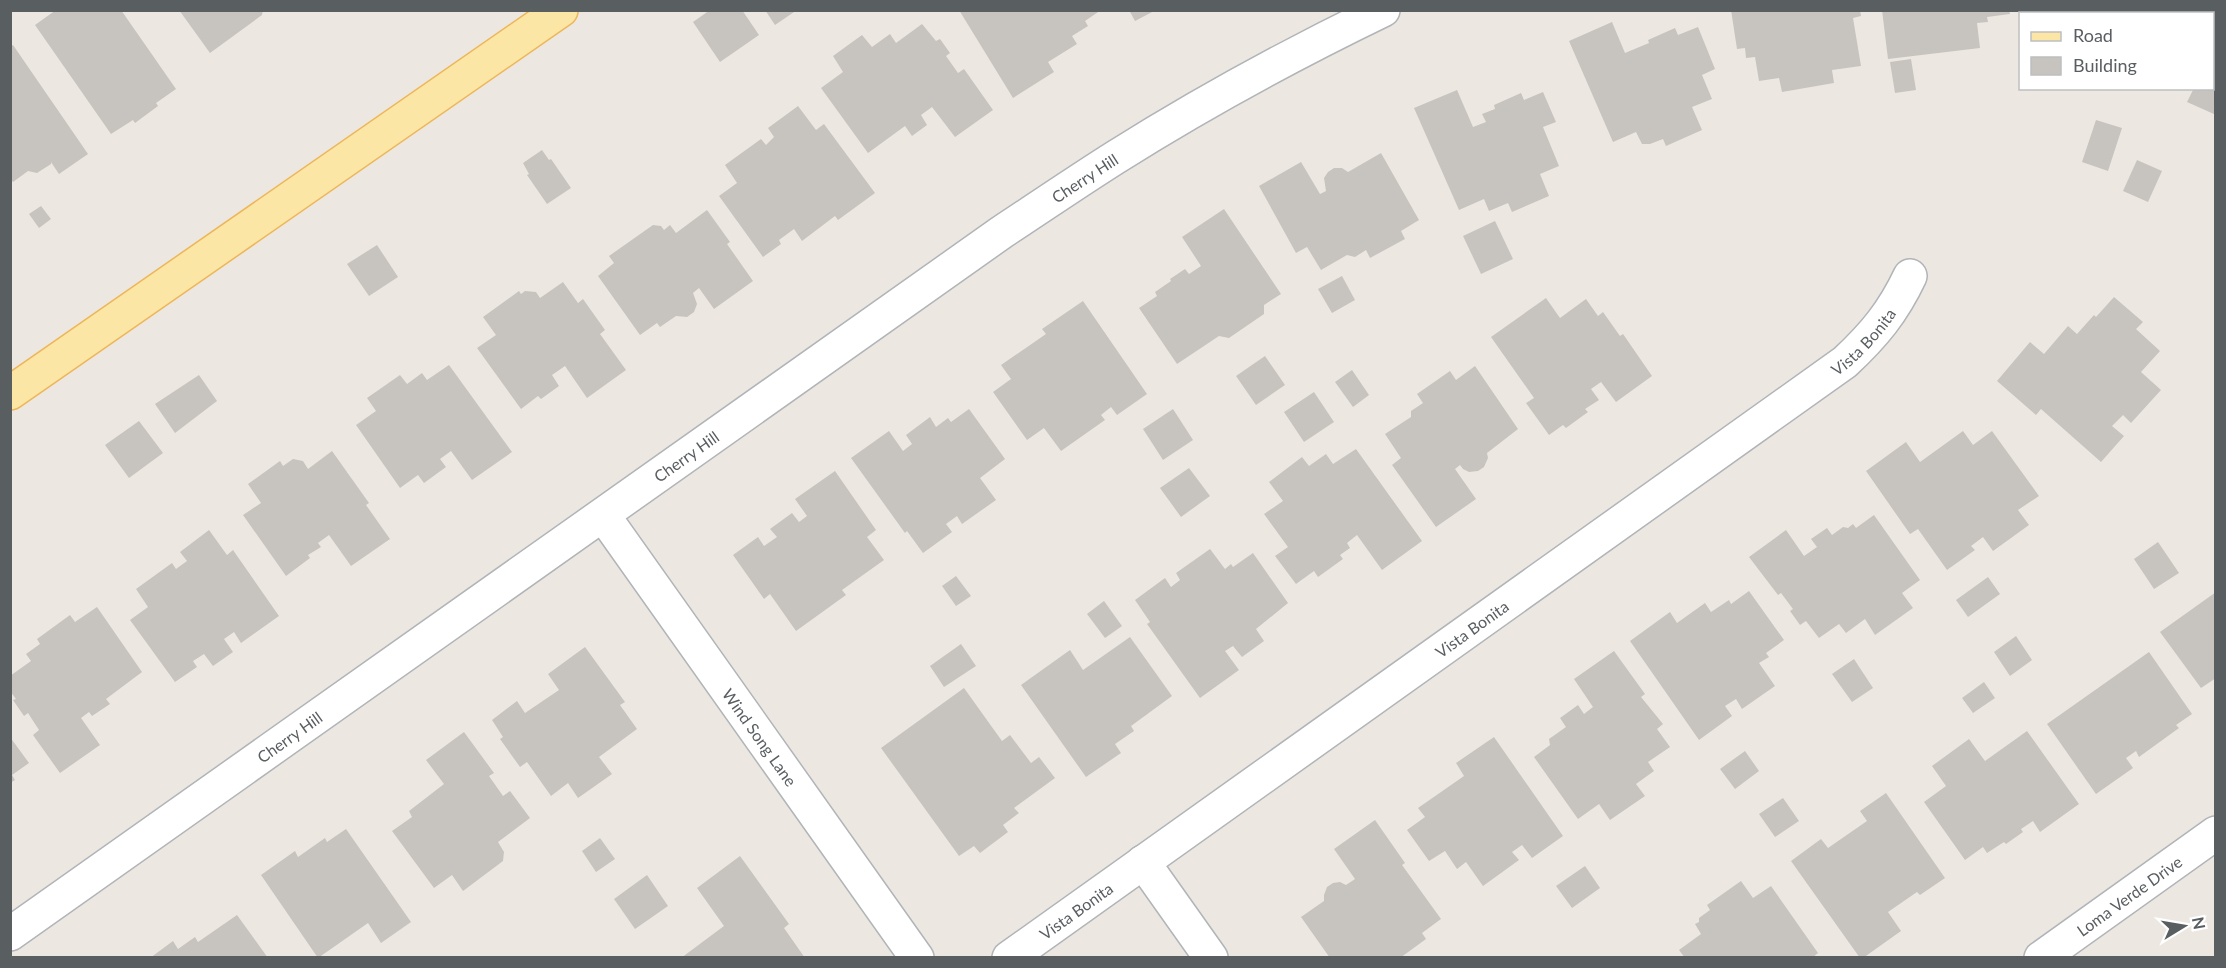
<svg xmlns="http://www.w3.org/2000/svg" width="2226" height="968" viewBox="0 0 2226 968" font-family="Lato,sans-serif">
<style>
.building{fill:#c7c3be}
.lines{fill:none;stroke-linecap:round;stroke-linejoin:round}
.minor-casing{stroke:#b1b4b8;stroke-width:36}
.major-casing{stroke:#edb659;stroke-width:36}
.minor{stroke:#fff;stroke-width:33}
.major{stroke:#fce6a5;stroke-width:33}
.labels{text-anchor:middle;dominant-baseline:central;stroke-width:4.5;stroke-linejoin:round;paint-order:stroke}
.street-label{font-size:16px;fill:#595e61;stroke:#fff}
</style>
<rect width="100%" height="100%" fill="#ece8e1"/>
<g class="building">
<path d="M56,10h65l55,79 -20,14 2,3 -23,17 -2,-3 -22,14 -76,-109z"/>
<path d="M179,10h84l-1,5 -52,38z"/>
<path d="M710,10h32l17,25 -39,27 -27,-40z"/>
<path d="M765,10h32l-22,15z"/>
<path d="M959,10h142l-16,11 3,5 -16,10 5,8 -29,18 6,10 -41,26z"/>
<path d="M1129,10h27l-21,11z"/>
<path d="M1731,10h129l1,6 -8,2 8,48 -29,4 2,13 -52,9 -3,-14 -20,3 -4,-24 -9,1 -1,-10 -8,1z"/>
<path d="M1882,10h127l1,4 -23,3 1,5 -11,1 3,25 -92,11z"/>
<path d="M2058,10h117l-1,4h-117z"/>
<path d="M2202,10h14v105l-29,-13 7,-14h18v-74h-11z"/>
<path d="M1612,22l13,31 24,-10 -1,-3 27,-12 3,7 20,-8 17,42 -13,6 10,24 -20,8 10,23 -36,16 -3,-7 -13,5h-8l-6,-12 -23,10 -44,-101z"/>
<path d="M922,24l14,17 4,-2 10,14 -4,3 12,17 6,-4 29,41 -38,27 -23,-30 -11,8 6,10 -15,11 -7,-10 -37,27 -47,-65 22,-16 -10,-16 29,-21 10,12 18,-13 6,9z"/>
<path d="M13,45l75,109 -29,20 -8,-12v2l-14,9 -9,-2 -15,11 -3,-4v-131z"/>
<path d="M1911,59l5,31 -21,3 -5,-31z"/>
<path d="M1457,90l16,37 13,-5 -4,-8 13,-5 -1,-4 27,-12 3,7 19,-8 13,30 -13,5 16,39 -19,8 9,22 -37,16 -4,-9 -19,8 -5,-12 -25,11 -45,-102z"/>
<path d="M798,106l18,24 8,-6 51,69 -37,27 -3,-4 -33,25 -8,-12 -15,11 2,4 -18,13 -44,-61 18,-13 -12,-18 36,-26 5,6 8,-8 -6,-9z"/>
<path d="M2096,120l26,8 -14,43 -26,-9z"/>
<path d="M542,150l7,10 2,-1 20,29 -24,16 -20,-29 2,-1 -6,-11z"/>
<path d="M1381,153l38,67 -18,11 4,8 -35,19 -4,-8 -11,7 -8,-2 -26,15 -14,-23 -11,6 -37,-67 42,-24 19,32 6,-3 -2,-13 4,-6 6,-4h8l6,4z"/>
<path d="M2137,160l25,11 -14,31 -25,-11z"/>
<path d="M41,206l10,13 -12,9 -10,-14z"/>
<path d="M1224,209l57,85 -17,11v9l-35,24 -10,-2 -42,28 -38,-56 18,-12 -2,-4 16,-11 -1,-2 15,-10 4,5 12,-8 -19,-29z"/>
<path d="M707,210l23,32 -3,2 26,37 -39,28 -15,-21 -6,5 4,11 -3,8 -7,5 -11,-1 -16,11 -3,-4 -17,12 -42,-59 16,-13 -5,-7 44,-31 8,1 3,4 6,-5 6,8z"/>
<path d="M1495,221l18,38 -32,15 -18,-38z"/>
<path d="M377,245l21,32 -29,19 -22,-32z"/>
<path d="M1342,276l13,24 -23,13 -14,-24z"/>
<path d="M563,282l15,21 5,-4 22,31 -5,4 26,36 -39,28 -22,-32 -13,9 7,11 -18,13 -3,-3 -17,13 -44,-61 19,-13 -13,-18 36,-26 2,3 4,-3 11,1 4,6z"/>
<path d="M2114,297l29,25 -7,7 24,22 -19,21 20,18 -30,33 -8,-8 -11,11 12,10 -23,26 -60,-53 -5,6 -39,-34 33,-39 14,12 24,-28 9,8 17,-19 2,2z"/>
<path d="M1546,298l14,20 26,-19 12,17 5,-4 17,24 3,-2 29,42 -36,26 -15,-20 -10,7 8,11 -14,9 3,3 -22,16 -3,-3 -14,10 -23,-32 8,-5 -43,-61z"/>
<path d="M1083,301l64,93 -30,21 -6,-8 -10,8 4,5 -44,31 -17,-23 -17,12 -34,-48 18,-13 -10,-14 45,-31 -4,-5z"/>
<path d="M1265,356l20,29 -29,20 -20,-29z"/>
<path d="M449,365l63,87 -40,28 -21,-29 -11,8 6,8 -22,16 -6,-8 -18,13 -44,-63 20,-14 -9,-13 33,-23 7,9 15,-11 5,7z"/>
<path d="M1475,366l43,63 -31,24 1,5 -4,9 -6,4 -9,1 -6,-3 -3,-4 -5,4 21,30 -40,28 -44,-62 9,-7 -16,-24 26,-17v-6l12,-8 -6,-9 33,-23 6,9z"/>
<path d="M1352,370l17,25 -16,12 -18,-25z"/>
<path d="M199,375l18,26 -42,32 -20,-29z"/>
<path d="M1314,392l20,30 -30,20 -20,-30z"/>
<path d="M969,409l36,50 -25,19 16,22 -34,24 -5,-8 -11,8 6,8 -29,21 -16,-22 -2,2 -54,-75 38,-27 14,20 9,-7 -6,-9 24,-18 6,10 12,-9 3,4z"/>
<path d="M1173,409l20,31 -30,20 -20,-31z"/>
<path d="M139,421l24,32 -34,25 -24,-33z"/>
<path d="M1963,431l10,14 19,-14 47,65 -21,14 11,15 -36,26 -10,-14 -12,9 4,4 -28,20 -29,-41 -8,5 -44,-63 40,-29 14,20z"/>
<path d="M1356,449l66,92 -40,29 -25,-35 -10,8 3,5 -10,7 3,4 -25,18 -4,-6 -18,13 -21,-28 13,-9 -24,-33 19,-13 -14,-19 33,-25 7,9 17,-12 7,10z"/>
<path d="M332,451l37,52 -3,2 24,34 -39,27 -22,-31 -11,8 3,4 -13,8 2,3 -24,18 -43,-61 18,-12 -13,-19 32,-23 3,5 10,-7 10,2 5,8z"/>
<path d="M1189,468l21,28 -29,21 -21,-29z"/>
<path d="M835,471l41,59 -9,7 17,23 -42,30 4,5 -50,36 -26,-37 -6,5 -31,-44 25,-18 6,9 13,-9 -7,-8 22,-16 7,9 8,-6 -12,-17z"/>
<path d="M1874,515l46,65 -18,13 11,15 -38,27 -10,-16 -19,14 -7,-9 -20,14 -13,-17 -6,4 -10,-14 3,-2 -12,-16 -3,2 -29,-38 37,-27 18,26 13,-9 -6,-8 16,-11 5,7 11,-8 5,1 5,-4 3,4z"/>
<path d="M209,530l18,25 6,-5 46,66 -38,27 -7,-11 -10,7 9,13 -20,14 -9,-12 -11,7 4,6 -22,15 -45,-62 18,-13 -12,-18 36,-26 4,6 11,-8 -7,-9z"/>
<path d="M2158,542l21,31 -25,16 -20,-30z"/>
<path d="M1210,549l15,20 6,-5 2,3 20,-14 35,50 -32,26 8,12 -22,16 -9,-11 -8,5 14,19 -39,28 -53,-74 3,-2 -15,-22 30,-22 6,9 9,-7 -4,-7z"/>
<path d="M956,576l15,20 -15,10 -14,-20z"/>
<path d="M1988,577l12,17 -32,23 -12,-17z"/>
<path d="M1749,591l35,49 -18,13 3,4 -10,6 16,23 -33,23 -6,-10 -11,7 7,10 -33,24 -69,-99 40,-29 7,11 28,-20 6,9 18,-12 2,4z"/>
<path d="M2216,592v86l-15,10 -41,-56z"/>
<path d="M1104,601l18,25 -17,12 -18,-24z"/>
<path d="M97,607l45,65 -36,27 4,5 -18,12 -3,-4 -8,6 19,27 -40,28 -27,-38 6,-5 -11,-17 -4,3 -11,-16 3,-1 -6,-8v-15l21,-15 -5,-7 14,-10 -3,-5 33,-24 5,7z"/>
<path d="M2016,636l16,24 -22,16 -16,-24z"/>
<path d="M1130,637l42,59 -41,30 3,5 -19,13 6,9 -35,24 -65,-92 49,-35 13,20z"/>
<path d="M961,644l15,22 -32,21 -14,-21z"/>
<path d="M585,647l40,55 -5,3 17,24 -38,28 13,17 -34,24 -10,-15 -17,13 -24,-34 -7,5 -20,-28 3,-2 -11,-17 25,-19 8,12 34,-23 -11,-16z"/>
<path d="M1614,651l31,43 -4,3 22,27 -6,5 13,18 -22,15 6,9 -18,13 9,12 -35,24 -11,-16 -21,15 -44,-62 16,-12 -1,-6 17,-12 -6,-9 18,-13 6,9 9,-7 -19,-28z"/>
<path d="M2149,652l43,62 -16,11 3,3 -40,29 -3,-6 -10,7 7,10 -37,26 -49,-70z"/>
<path d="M1854,659l19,29 -21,14 -20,-28z"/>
<path d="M1984,682l11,16 -22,15 -11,-15z"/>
<path d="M964,688l38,53 8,-6 21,28 8,-6 16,21 -41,30 5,5 -16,12 5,7 -28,21 -6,-7 -15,10 -78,-108z"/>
<path d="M2027,731l52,73 -39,28 -7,-11 -12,8 2,3 -17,12 -2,-2 -17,11 -4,-6 -18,13 -41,-58 22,-16 -14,-20 37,-27 16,22z"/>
<path d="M464,732l30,41 -5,3 14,20 7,-5 20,27 -32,24 6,10 -1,9 -40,30 -11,-16 -18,13 -42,-57 20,-14 -3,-6 35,-27 -18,-24z"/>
<path d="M10,737l19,26 -17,12 3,5 -5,3z"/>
<path d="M1494,737l69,99 -31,22 -10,-13 -10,7 7,8 -36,26 -17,-24 -9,7 -12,-18 -16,10 -22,-31 18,-13 -7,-9 46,-32 -8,-13z"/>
<path d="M1745,751l14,20 -24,18 -15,-20z"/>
<path d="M1886,793l59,85 -25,17 -3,-3 -29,20 13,19 -38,27h-3l-69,-97 30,-22 7,9 39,-27 -7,-10z"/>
<path d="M1783,798l16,23 -24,16 -16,-23z"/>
<path d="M1375,820l30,43 -3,2 39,54 -19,14 4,6 -26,19h-70l-29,-41 23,-16v-6l3,-8 6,-4 7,-1 6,3 9,-6 -21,-30z"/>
<path d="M346,829l65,93 -30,21 -13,-20 -50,35 -57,-83 34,-24 3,6 27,-19 2,4z"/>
<path d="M600,838l15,21 -19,13 -14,-21z"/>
<path d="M740,856l49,68 -5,4 21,30h-124l43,-32 -27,-38z"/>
<path d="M1585,866l15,22 -28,20 -16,-22z"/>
<path d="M647,875l21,31 -33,23 -21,-30z"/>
<path d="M1741,881l12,17 18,-12 47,67 -6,5h-127l-6,-8 22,-16 -6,-10 4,-2v-4l11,-8 -3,-5z"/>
<path d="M237,915l31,43h-118l23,-17 5,8 17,-12 3,5z"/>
</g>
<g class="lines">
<g class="minor-casing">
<g id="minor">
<path id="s1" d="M603,515l314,443"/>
<path d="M1143,862l68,96"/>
<path id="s2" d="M10,934l992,-702c38,-25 76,-51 114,-75 86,-54 176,-103 267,-147"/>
<path id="s3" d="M1009,958l836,-596c29,-27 48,-50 65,-86"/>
<path id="s4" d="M2041,958l175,-125"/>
</g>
</g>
<g class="major-casing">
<path id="major" d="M10,393l551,-383"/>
</g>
<use href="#minor" class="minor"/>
<use href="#major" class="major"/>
</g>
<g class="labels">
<g class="street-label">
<text stroke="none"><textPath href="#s2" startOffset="1314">Cherry Hill</textPath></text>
<text stroke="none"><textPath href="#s3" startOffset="1054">Vista Bonita</textPath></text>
<text stroke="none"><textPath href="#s2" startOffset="828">Cherry Hill</textPath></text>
<text stroke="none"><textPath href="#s3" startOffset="568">Vista Bonita</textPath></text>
<text stroke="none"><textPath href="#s2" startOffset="342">Cherry Hill</textPath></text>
<text stroke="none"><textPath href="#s1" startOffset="272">Wind Song Lane</textPath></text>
<text stroke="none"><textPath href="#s4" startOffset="108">Loma Verde Drive</textPath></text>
<text stroke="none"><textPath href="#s3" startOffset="82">Vista Bonita</textPath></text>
</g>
</g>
<rect width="2226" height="968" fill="none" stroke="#595e61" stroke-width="24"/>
<rect x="2019" y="12" width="195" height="78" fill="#ffffff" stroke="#bdbfc0" stroke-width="1.5"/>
<rect x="2031" y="32" width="30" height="9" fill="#fce6a5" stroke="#bdbfc0" stroke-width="1.5"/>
<text x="2073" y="42" font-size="18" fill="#595e61">Road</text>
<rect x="2031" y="57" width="30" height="18" fill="#c7c3be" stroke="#bdbfc0" stroke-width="1.5"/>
<text x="2073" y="72" font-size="18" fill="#595e61">Building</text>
<g transform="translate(2184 926) rotate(79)" stroke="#ffffff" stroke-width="4.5" paint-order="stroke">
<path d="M0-4.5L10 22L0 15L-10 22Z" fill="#595e61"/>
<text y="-9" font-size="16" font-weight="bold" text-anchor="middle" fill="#595e61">N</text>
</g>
</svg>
